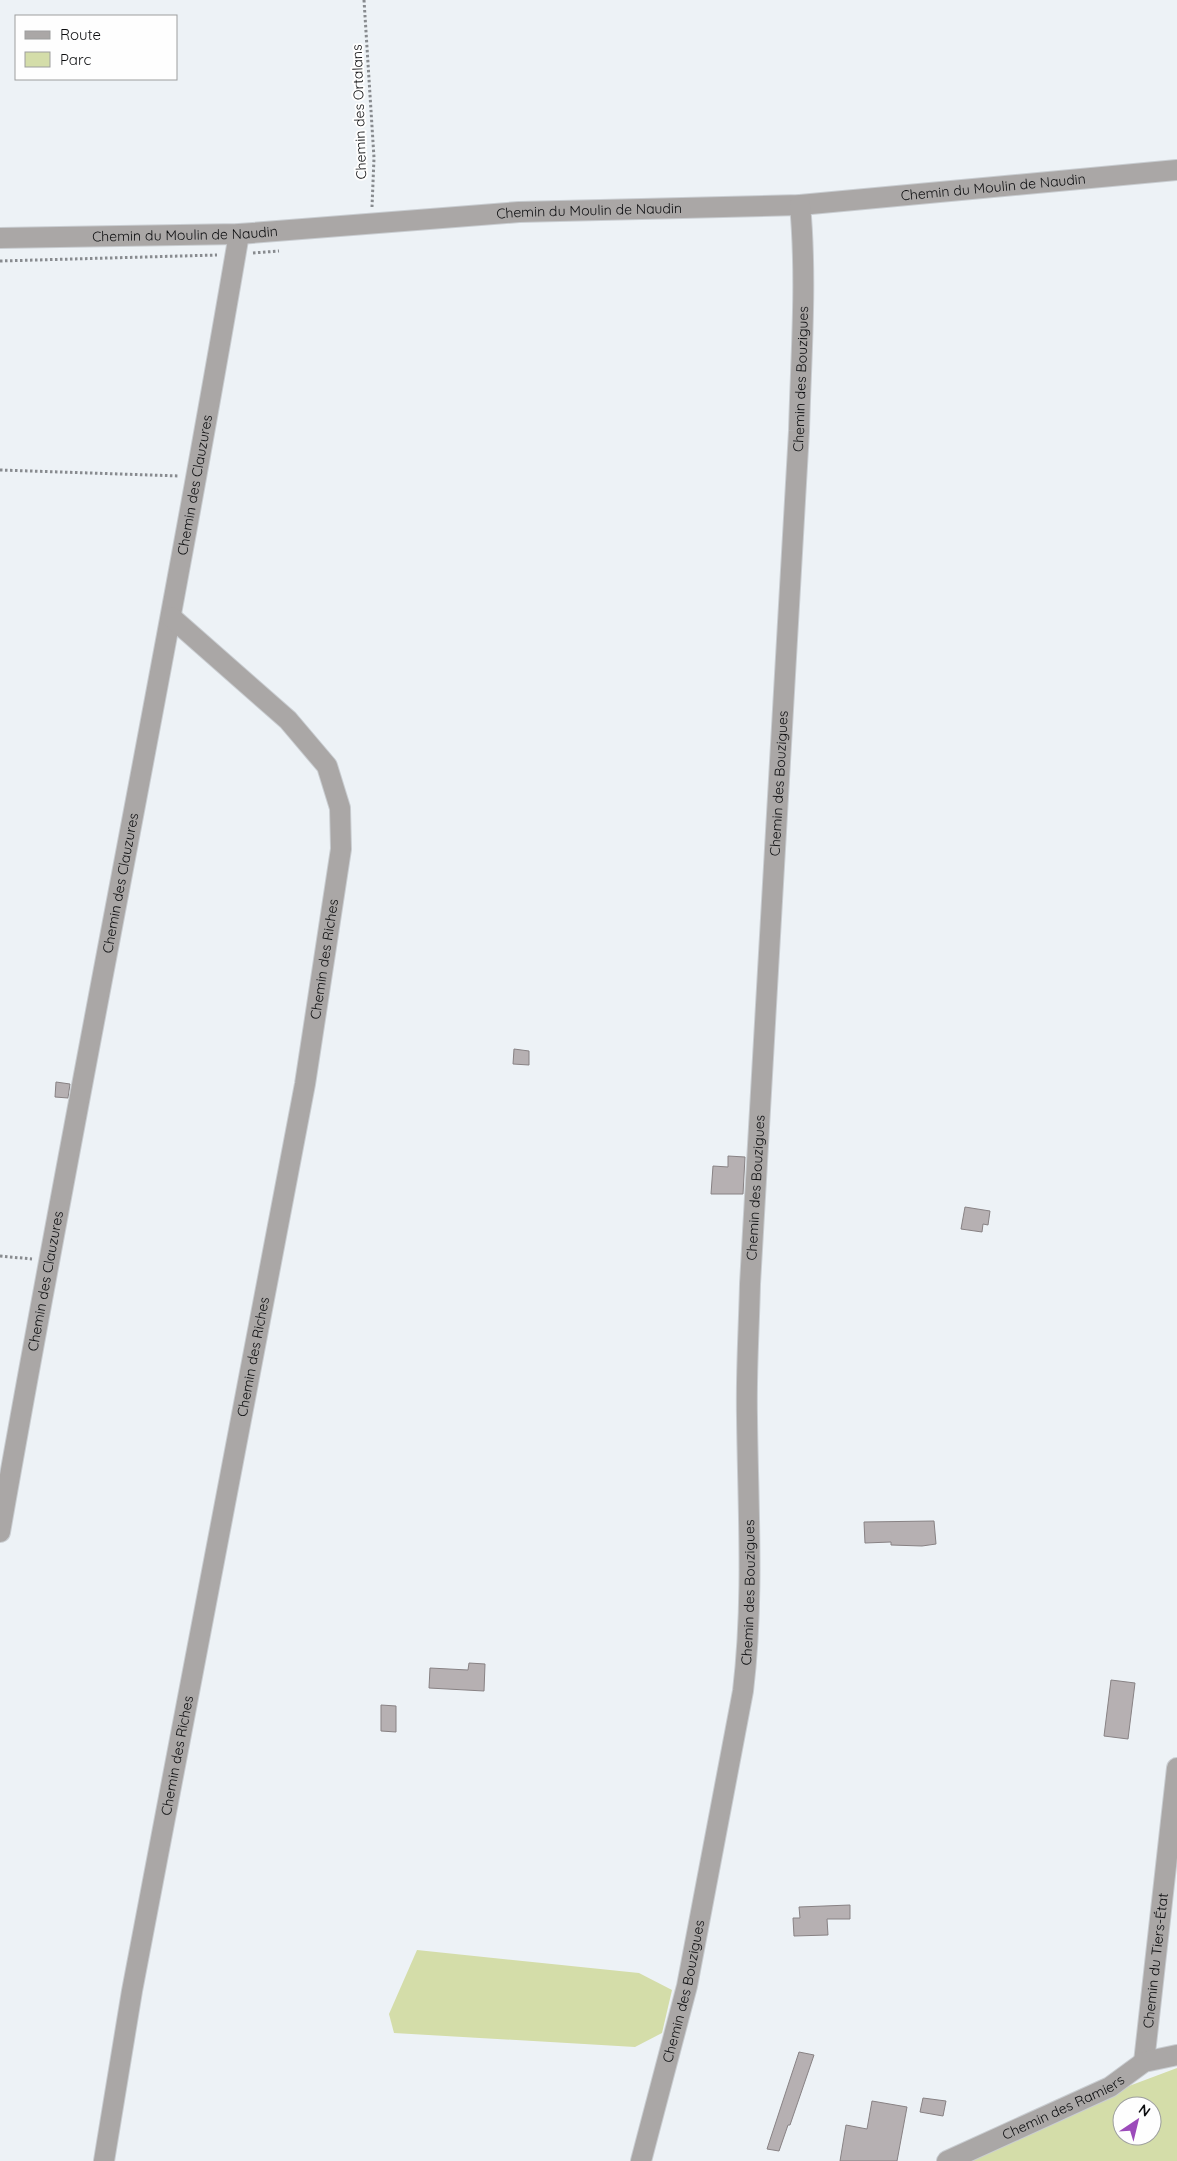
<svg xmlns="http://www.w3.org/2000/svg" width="1177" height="2161" viewBox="0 0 1177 2161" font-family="Quicksand,sans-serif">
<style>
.green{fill:#d4dda9;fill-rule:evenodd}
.building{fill:#b6b0b2;stroke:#888284}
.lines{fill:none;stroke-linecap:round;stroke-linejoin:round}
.minor-casing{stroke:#c9cdd1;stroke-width:22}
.path{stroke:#888b8f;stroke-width:3;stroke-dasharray:2.5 2.5;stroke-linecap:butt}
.minor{stroke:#aaa7a6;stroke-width:20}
.labels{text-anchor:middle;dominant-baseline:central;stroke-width:4;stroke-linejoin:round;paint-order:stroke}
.street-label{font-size:14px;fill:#0c0d0f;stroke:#fefefe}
</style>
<rect width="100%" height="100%" fill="#edf2f6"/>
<g class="green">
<path d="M417,1950l222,23 33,17 -10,43 -27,14 -241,-14 -5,-19z"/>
<path d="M1177,2068v93h-207l159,-75zM1122,2106h30v30h-30z"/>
</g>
<g class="building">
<path d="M514,1049l15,2v14l-16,-1z"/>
<path d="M56,1082l14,2 -2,14 -13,-1z"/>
<path d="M728,1156l17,1 -2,37h-32l2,-28 15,1z"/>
<path d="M965,1207l25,4 -2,14 -5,-1 -1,8 -21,-3z"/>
<path d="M934,1521l2,23 -14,2 -31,-1v-3l-26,1 -1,-21z"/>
<path d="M469,1663l16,1 -1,27 -55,-3 1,-20 38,2z"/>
<path d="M1111,1680l24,3 -7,56 -24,-3z"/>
<path d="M381,1705l15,1v26l-15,-1z"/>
<path d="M850,1905v14h-23l1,16 -34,1 -1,-18h7l-1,-11z"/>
<path d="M799,2052l15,3 -24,70h-2l-9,26 -12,-2z"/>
<path d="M923,2098l23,3 -3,15 -23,-4z"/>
<path d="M872,2101l35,6 -10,54h-57l6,-36 21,4z"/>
</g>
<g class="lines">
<g class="minor-casing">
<g id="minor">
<path id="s1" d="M0,238l239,-4 280,-22 281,-7 377,-35"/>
<path id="s2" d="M0,1532c76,-433 165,-864 239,-1298"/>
<path id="s3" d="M1144,2062l33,-294"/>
<path id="s4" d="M104,2161l28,-170 173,-907 36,-235 -1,-41 -13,-42 -39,-46 -117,-103"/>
<path id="s5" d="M641,2161l46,-175 56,-295c11,-91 5,-183 4,-274 -1,-44 2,-89 3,-133l49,-853c2,-75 8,-151 1,-226"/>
<path id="s6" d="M947,2161l163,-74 34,-25 33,-7"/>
</g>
</g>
<g class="path">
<path d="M364,0l10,158 -2,49"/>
<path d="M253,253l26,-2"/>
<path d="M0,261l217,-6"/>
<path d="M0,470l179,6"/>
<path d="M0,1256l32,3"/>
</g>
<use href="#minor" class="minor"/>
</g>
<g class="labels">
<g class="street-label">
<text transform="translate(359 112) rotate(-92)">Chemin des Ortalans</text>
<text stroke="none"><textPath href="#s1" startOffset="995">Chemin du Moulin de Naudin</textPath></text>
<text stroke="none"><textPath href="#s1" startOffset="590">Chemin du Moulin de Naudin</textPath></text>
<text stroke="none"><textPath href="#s1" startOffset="185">Chemin du Moulin de Naudin</textPath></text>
<text stroke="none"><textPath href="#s5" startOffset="1795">Chemin des Bouzigues</textPath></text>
<text stroke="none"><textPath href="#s2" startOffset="1065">Chemin des Clauzures</textPath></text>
<text stroke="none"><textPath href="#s5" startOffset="1390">Chemin des Bouzigues</textPath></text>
<text stroke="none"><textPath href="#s2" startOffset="660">Chemin des Clauzures</textPath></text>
<text stroke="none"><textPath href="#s4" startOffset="1222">Chemin des Riches</textPath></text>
<text stroke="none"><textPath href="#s5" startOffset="985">Chemin des Bouzigues</textPath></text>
<text stroke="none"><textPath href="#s2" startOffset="255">Chemin des Clauzures</textPath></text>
<text stroke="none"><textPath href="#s4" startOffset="818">Chemin des Riches</textPath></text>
<text stroke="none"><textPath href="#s5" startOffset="580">Chemin des Bouzigues</textPath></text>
<text stroke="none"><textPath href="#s4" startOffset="412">Chemin des Riches</textPath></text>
<text stroke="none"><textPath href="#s3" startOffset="102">Chemin du Tiers-État</textPath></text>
<text stroke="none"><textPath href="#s5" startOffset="175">Chemin des Bouzigues</textPath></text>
<text stroke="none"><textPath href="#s6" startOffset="128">Chemin des Ramiers</textPath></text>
</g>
</g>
<rect x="15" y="15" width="162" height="65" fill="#fefefe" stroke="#9d9e9e"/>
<rect x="25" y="31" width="25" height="8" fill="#aaa7a6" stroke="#9d9e9e"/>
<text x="60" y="40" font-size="15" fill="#0c0d0f">Route</text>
<rect x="25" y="52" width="25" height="15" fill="#d4dda9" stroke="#9d9e9e"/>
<text x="60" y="65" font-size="15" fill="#0c0d0f">Parc</text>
<g transform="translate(1137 2121) rotate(35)"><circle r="24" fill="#fefefe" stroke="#9d9e9e"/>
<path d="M0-4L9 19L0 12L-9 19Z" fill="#9c4bba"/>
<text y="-8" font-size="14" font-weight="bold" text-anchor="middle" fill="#0c0d0f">N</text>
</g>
</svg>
